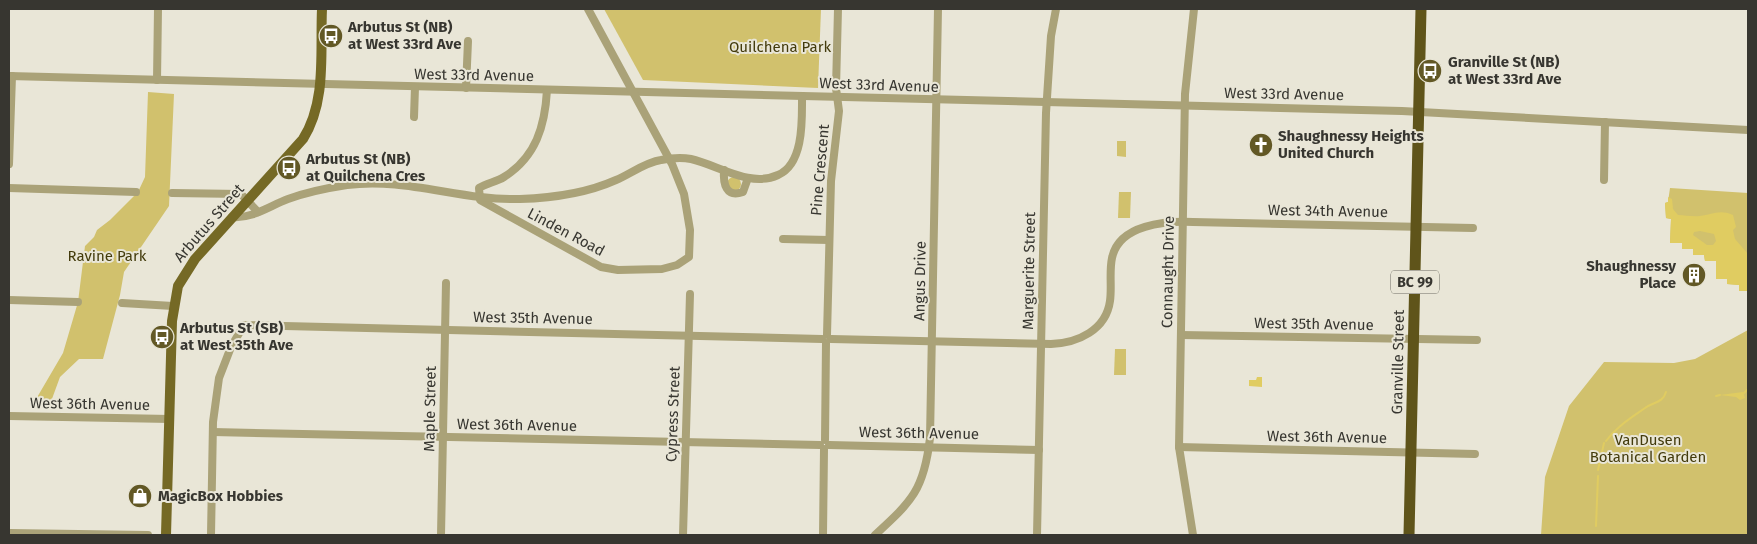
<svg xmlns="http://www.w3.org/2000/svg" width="1757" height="544" viewBox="0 0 1757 544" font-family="'Fira Sans',sans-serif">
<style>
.green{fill:#d1c16d}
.water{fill:#e0cc61;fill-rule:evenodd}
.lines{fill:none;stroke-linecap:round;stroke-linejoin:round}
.stream{stroke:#e0cc61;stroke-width:2}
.minor{stroke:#aaa278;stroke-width:8}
.major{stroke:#756925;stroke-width:10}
.highway{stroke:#5f541a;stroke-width:11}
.labels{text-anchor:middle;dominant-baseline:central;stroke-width:4;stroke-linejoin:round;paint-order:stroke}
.shield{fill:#e9e6d7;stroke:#6c6b62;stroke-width:1}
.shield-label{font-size:14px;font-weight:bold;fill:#373630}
.poi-label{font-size:15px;font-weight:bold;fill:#373630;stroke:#e9e6d7;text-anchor:start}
.park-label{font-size:15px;fill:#433b0c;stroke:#e9e6d7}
.street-label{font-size:15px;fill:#373630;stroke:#e9e6d7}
</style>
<rect width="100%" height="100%" fill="#e9e6d7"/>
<g class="green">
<path d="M604,9h217l-3,79 -175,-8z"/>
<path d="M148,92l26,2 -5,112 -45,66 -4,23 -17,64h-24l-19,18 -11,30 -17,-1 31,-53 15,-51 7,-56 9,-9 3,-7 13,-10 28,-28 7,-15z"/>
<path d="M1117,141h9v16l-9,-1z"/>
<circle cx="734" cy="184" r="7"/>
<path d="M1670,188l78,5v98h-9v-6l-12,-1v-5h-11v-18h-11l-1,-6h-11v-6h-11v-6h-12l1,-24 -5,-1 -1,-15 3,-1z"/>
<path d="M1119,192h12l-1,26h-12z"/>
<path d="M1748,330v205h-207l4,-58 24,-71 35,-44 70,1 21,-4z"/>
<path d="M1115,349h11v26h-12z"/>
</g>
<g class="water">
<path d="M1668,197l4,2 1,10 5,6c7,0 14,2 22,1 12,-1 19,-7 33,-1l3,12 -3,3 2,9 13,15v37h-9v-6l-12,-1v-5h-11v-18h-11l-1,-6h-11v-6h-11v-6h-12l1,-24 -5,-1 -1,-15 3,-1zM1700,231l14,3 2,7 -3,4h-6l-14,-10 1,-3z"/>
<path d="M1257,377h5v10l-13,-1v-6h7z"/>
<path d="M1743,392l2,6 -5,2 -4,-3 -16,-2z"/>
</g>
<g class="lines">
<g class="stream">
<path d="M1744,393l4,-4"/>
<path d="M1716,396l4,-1"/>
<path d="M1606,441c10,-14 25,-23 39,-33 8,-6 18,-5 21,-16"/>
<path d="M1598,470l6,-27"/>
<path d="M1596,526l2,-50"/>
</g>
<g class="minor">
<path d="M9,76l1393,35 346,19"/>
<path d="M157,80l1,-71"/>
<path d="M466,88l2,-47"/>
<path d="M547,90c-2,36 -11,67 -43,87 -8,5 -17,6 -25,11l1,12 121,67 17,3 44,-1 15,-4 12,-8 1,-27 -6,-36 -12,-30 -84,-155"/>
<path d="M414,117l1,-30"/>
<path d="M9,164l3,-88"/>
<path d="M724,170c-1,14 2,28 19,22l5,-14"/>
<path d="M1604,180l1,-58"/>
<path d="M9,188l127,4"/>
<path d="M172,193l69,1 17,18"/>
<path d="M232,217c20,2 37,-11 56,-18 19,-7 39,-11 59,-14 59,-8 114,16 173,14 32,-1 67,-6 96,-19 14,-6 30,-18 45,-20 10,-2 20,-3 30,-1 27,6 59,29 87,16 26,-11 24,-55 24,-79"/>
<path d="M783,239l46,1"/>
<path d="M9,300l69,2"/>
<path d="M122,303l51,3"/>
<path d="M827,335l4,-154 8,-70 -3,-23 2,-79"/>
<path d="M1181,335l296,5"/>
<path d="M831,339l220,5c27,-1 55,-14 59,-43 2,-14 -1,-29 2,-43 7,-34 54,-37 81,-36l280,6"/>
<path d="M9,416l161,3"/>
<path d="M213,432l607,13"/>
<path d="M825,440l1,-97"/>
<path d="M829,445l210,5"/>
<path d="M1179,447l296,7"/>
<path d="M9,533l139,2"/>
<path d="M211,535l2,-113 6,-44 12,-31 13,-22 578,14"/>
<path d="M441,535l5,-252"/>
<path d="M683,535l7,-241"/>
<path d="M823,535l1,-86"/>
<path d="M875,535c37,-34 49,-45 55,-97l8,-429"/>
<path d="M1037,535l9,-422 5,-77 5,-27"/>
<path d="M1193,535l-14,-88 6,-353 9,-85"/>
</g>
<path class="major" d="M166,535l6,-214 6,-35 17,-27 108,-120c24,-38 17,-87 19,-130"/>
<path class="highway" d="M1409,535l12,-526"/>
</g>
<defs>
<g id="bus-disc" transform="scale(1.25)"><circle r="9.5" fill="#625825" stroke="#e9e6d7"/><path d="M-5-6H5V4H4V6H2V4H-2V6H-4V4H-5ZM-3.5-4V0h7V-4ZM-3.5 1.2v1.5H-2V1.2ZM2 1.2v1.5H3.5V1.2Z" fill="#fff"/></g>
<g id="church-disc" transform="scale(1.25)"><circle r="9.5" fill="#625825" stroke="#e9e6d7"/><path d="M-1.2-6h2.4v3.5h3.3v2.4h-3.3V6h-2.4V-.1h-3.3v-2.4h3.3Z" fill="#fff"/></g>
<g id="building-disc" transform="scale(1.25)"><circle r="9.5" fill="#625825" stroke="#e9e6d7"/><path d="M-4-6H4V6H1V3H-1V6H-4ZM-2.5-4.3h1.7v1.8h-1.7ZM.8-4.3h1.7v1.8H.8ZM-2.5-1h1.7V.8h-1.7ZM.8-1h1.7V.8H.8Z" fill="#fff"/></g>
<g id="shop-disc" transform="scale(1.25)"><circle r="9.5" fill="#625825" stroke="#e9e6d7"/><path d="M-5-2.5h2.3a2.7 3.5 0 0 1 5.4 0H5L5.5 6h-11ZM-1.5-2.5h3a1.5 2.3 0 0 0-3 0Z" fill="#fff"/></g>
</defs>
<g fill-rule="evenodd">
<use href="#bus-disc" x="331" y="36"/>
<use href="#bus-disc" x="1430" y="71"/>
<use href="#church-disc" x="1261" y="145"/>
<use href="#bus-disc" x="289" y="168"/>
<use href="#building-disc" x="1694" y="275"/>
<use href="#bus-disc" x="162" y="337"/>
<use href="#shop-disc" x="140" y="496"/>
</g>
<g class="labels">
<rect class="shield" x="1391" y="270.5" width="48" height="23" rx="4"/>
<g class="shield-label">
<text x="1415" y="282">BC 99</text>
</g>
<g class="poi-label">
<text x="348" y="27">Arbutus St (NB)<tspan x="348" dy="17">at West 33rd Ave</tspan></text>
<text x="1448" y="62">Granville St (NB)<tspan x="1448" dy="17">at West 33rd Ave</tspan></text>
<text x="1278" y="136">Shaughnessy Heights<tspan x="1278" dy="17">United Church</tspan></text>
<text x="306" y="159">Arbutus St (NB)<tspan x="306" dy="17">at Quilchena Cres</tspan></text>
<text x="1676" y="266" text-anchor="end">Shaughnessy<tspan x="1676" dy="17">Place</tspan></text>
<text x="180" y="328">Arbutus St (SB)<tspan x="180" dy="17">at West 35th Ave</tspan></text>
<text x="158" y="496">MagicBox Hobbies</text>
</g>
<g class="park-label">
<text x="780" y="47">Quilchena Park</text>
<text x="107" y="256">Ravine Park</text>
<text x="1648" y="440">VanDusen<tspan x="1648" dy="17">Botanical Garden</tspan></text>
</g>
<g class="street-label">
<text transform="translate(474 75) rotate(1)">West 33rd Avenue</text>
<text transform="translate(879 85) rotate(2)">West 33rd Avenue</text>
<text transform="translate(1284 94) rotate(1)">West 33rd Avenue</text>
<text transform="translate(820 170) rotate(-85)">Pine Crescent</text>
<text transform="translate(1328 211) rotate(1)">West 34th Avenue</text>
<text transform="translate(209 223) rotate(-49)">Arbutus Street</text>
<text transform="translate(566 232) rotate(28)">Linden Road</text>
<text transform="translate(1029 271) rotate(-89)">Marguerite Street</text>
<text transform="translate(1168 272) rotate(-89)">Connaught Drive</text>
<text transform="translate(920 281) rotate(-89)">Angus Drive</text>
<text transform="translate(533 318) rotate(1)">West 35th Avenue</text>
<text transform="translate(1314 324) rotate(1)">West 35th Avenue</text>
<text transform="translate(1398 362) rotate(-89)">Granville Street</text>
<text transform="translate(90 404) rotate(1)">West 36th Avenue</text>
<text transform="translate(430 409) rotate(-89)">Maple Street</text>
<text transform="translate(673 414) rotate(-88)">Cypress Street</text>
<text transform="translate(517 425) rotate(1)">West 36th Avenue</text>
<text transform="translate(919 433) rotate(1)">West 36th Avenue</text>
<text transform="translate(1327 437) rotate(1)">West 36th Avenue</text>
</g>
</g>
<rect width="1757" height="544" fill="none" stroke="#373630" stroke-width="20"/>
</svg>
